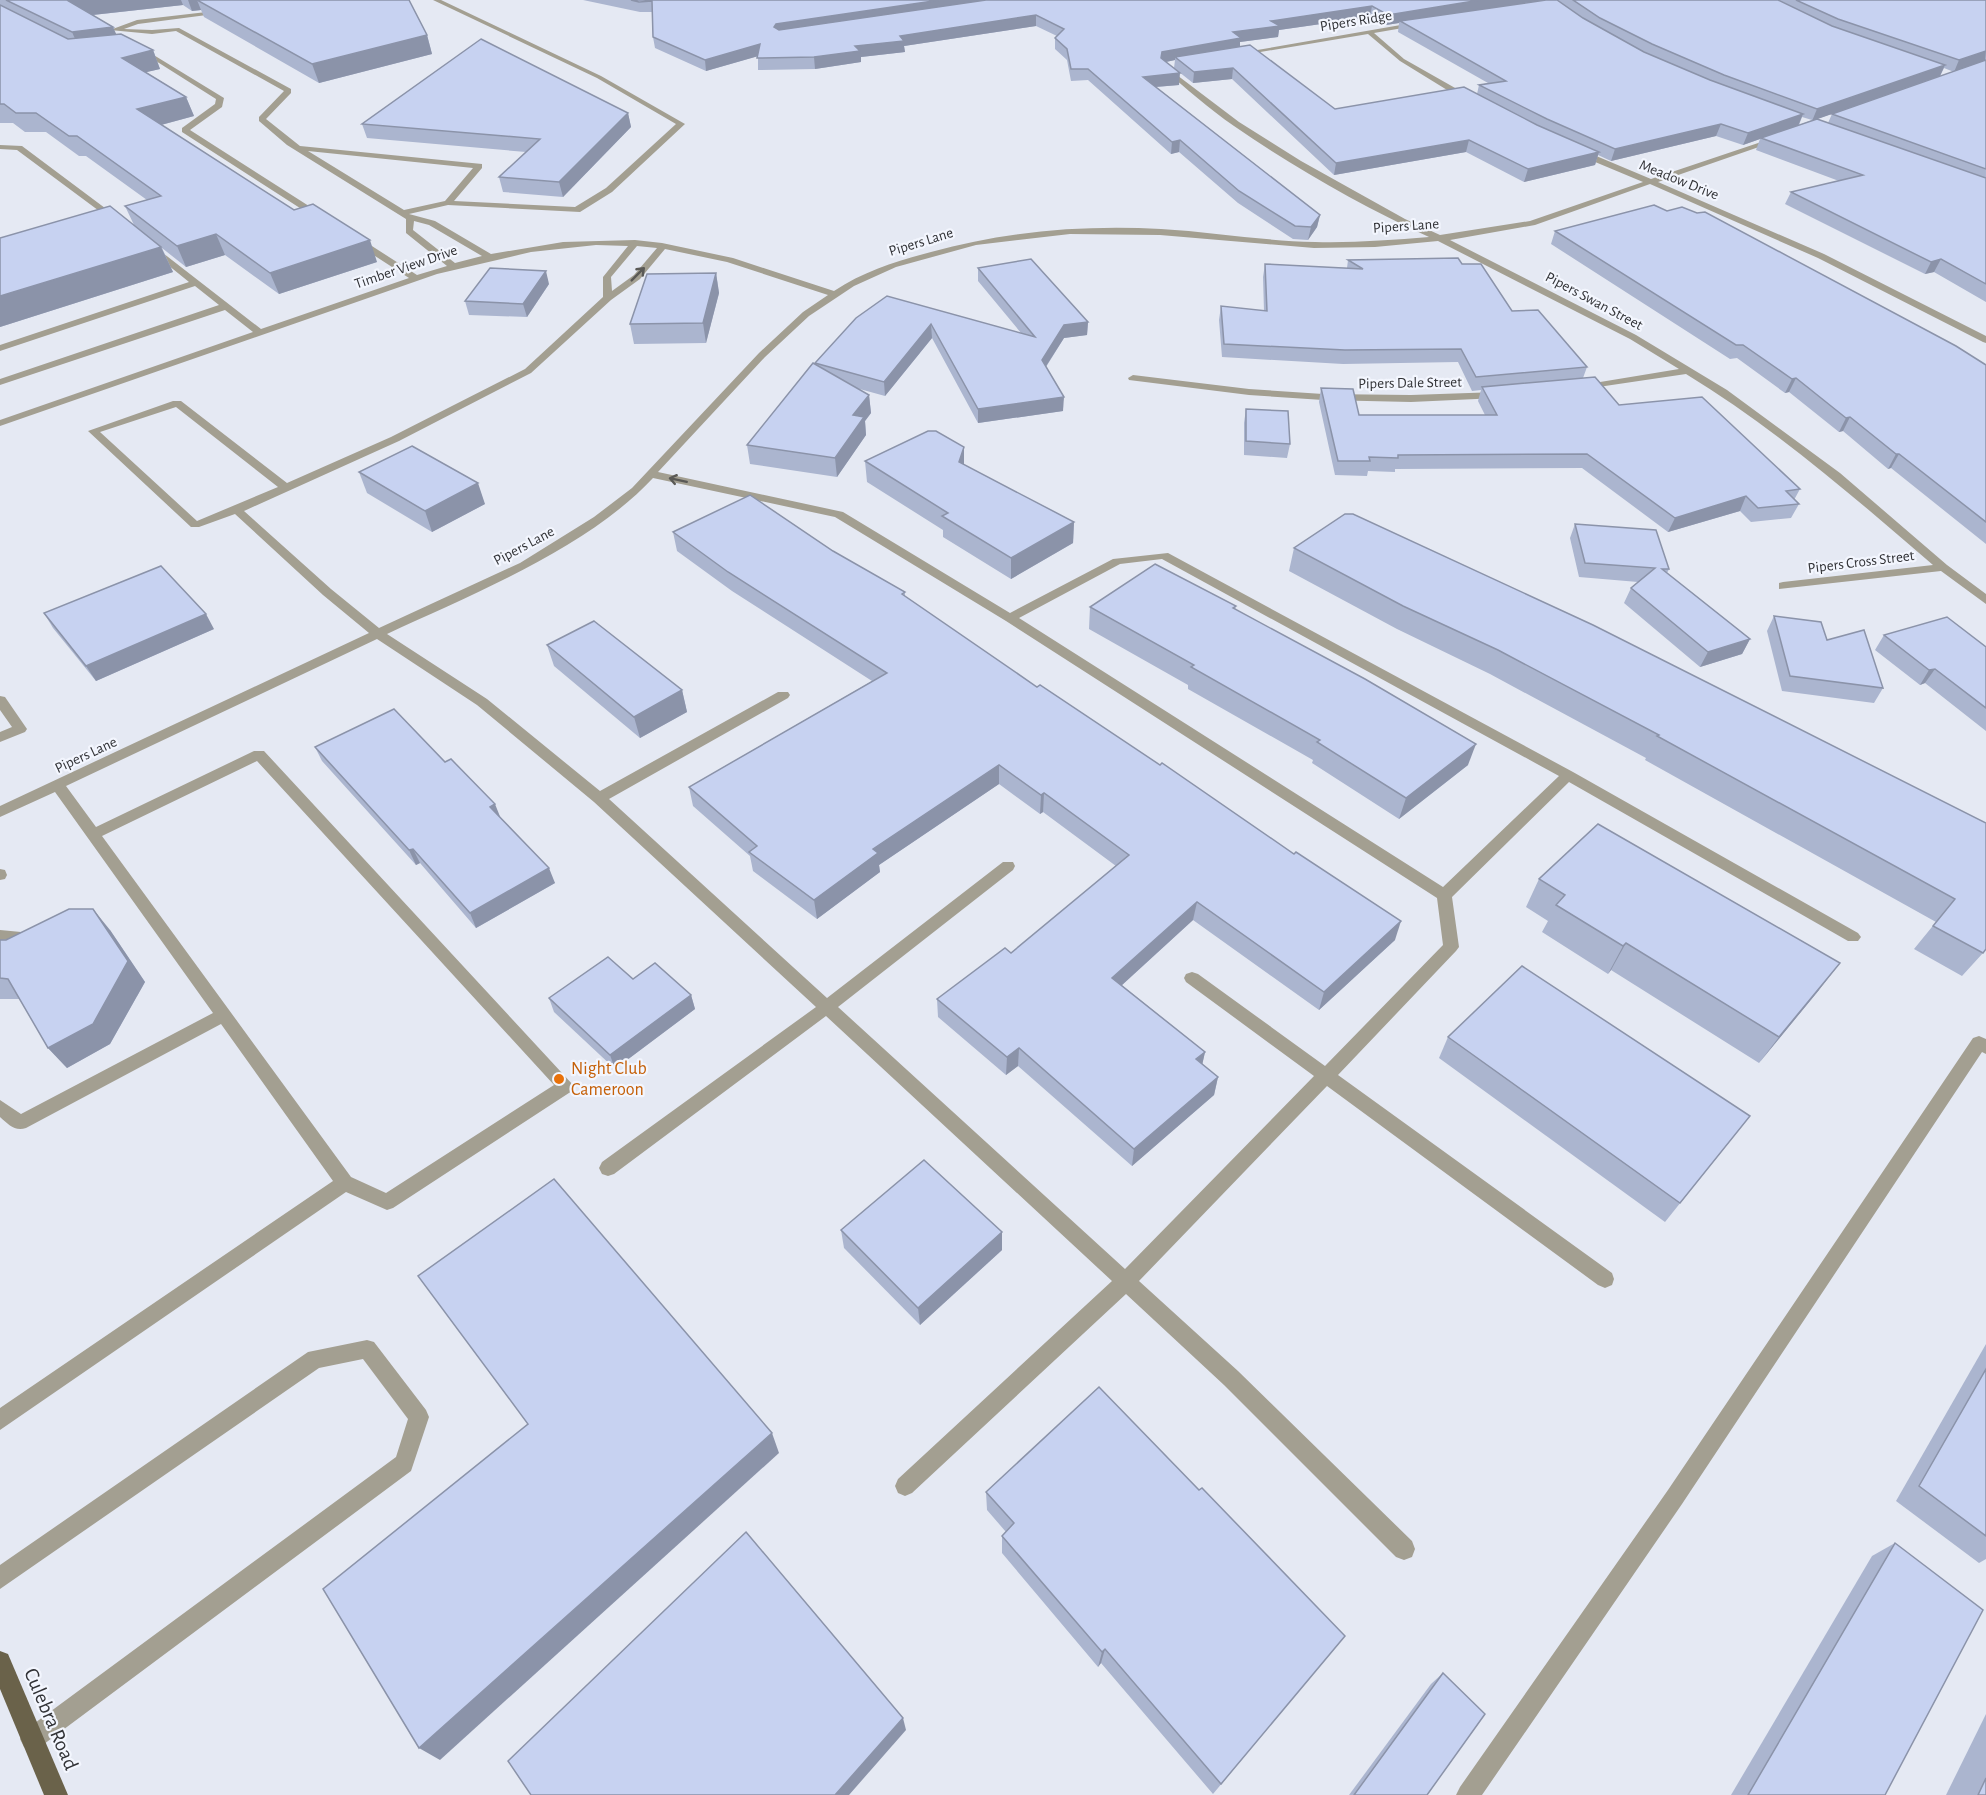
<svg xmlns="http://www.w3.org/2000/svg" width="1986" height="1795" viewBox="0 0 1986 1795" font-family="'Alegreya Sans',sans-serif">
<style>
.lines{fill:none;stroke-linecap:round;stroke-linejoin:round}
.minor{fill:#a39f91;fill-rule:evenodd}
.major{fill:#6a624a;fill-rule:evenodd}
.wall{fill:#abb5cf;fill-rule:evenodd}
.shaded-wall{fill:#8b93a9}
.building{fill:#c7d2f1;stroke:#8b93a9;stroke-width:1.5}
.oneway{stroke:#5a5956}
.food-dot{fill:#e8710a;stroke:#f3f6fe;stroke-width:2}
.labels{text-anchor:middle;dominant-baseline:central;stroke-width:4.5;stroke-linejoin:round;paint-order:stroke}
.far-street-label{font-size:15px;fill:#323337;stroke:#f3f6fe}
.food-label{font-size:18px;fill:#c56008;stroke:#f3f6fe;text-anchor:start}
.near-street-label{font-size:21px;fill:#323337;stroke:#f3f6fe}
</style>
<rect width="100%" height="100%" fill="#e5e9f3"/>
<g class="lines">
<g class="minor">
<path d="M433,0h8l160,76 84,48 -73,68 -32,20 -132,-7 -39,9 26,7 56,33 72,-12 72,-2 27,3 71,15 101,33c30,-20 63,-30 97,-39 74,-21 152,-27 230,-23 51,3 103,12 154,13 38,1 76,-2 114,-5 -67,-31 -134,-69 -195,-111 -25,-17 -48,-38 -71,-57l2,-3 74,56 62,39 104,58 35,16 90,-14 113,-39 -67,-28v-4h6l69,29 128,-43v4l-121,42 166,72 162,82v7l-3,-1 -165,-84 -168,-74 -115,41 -85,15 186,95 91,55 113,83 107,92 39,29v10l-45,-33 -162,18v-6l4,-1 150,-17c-79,-68 -158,-137 -247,-191l-108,16 -1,-2 5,-3 97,-16 -49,-30 -192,-98 -63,6 -61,1 -154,-13 -90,-1 -94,11 -80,22 -42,19 -45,30 -44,41 -107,115 185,40 167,101 103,-54 55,-6 405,219 285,161 3,4 -3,4h-10l-279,-159 -117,115 7,50 -3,4 -118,124 274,198 2,6 -2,6 -7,3 -7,-3 -271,-199 -188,195 99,90 174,170 3,8 -3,8 -8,3 -8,-3 -172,-172 -98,-91 -214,199 -7,3 -7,-3 -3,-7 3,-7 214,-198 -286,-265 -212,158 -6,2 -6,-2 -3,-6 3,-6 214,-155 -222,-205 -117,-97 -100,-66 -311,147 30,41 158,-76h10l310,335 -2,5 -179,117 -6,2 -41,-18 -346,238v-22l333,-227 -112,-157 -195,104c-11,4 -18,-4 -26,-11v-17l21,14 192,-101 -158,-221 -55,25v-11l369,-173 -46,-38 -88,-81 -36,13h-8l-103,-96 85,-30h8l106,82 104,-46 134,-68 78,-72v-20l25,-31 -32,-1 -65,7 -94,22 -437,152v-6l253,-88 -28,-22 -225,75v-6l219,-74 -24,-19 -195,65v-6l189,-63 -42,-34v-4l3,-1 111,86 148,-51 -54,-35v-4h6l56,36 30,-9 -41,-33v-14l-119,-74 -28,-24v-4l25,-26 -108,-60 -24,3 -42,-4 27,-10 87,-10 -2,3 -84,11 -14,5 28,1 27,-2 112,61v4l-25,26 34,27 182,18v4l-28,33 121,6 31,-19 70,-64 -79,-46zM308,151l165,17 -28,33 -41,9zM414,221l15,4 53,31 -27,7 -42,-33zM637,246l20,2 -23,27 -22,16 -1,-14zM665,249l62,13 101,33 -25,17 -44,41 -127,135 -38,29 -74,46 -141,65 -48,-39 -87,-78 155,-70 132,-68 80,-73 29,-21zM176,407l102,80 -81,34 -97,-89zM653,478l182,39 171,104 431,277 6,47 -118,121 -127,-92 -6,-2 -6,2 -2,4 2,4 128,94 -189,193 -287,-262 175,-137 2,-4 -2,-4h-10l-176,136 -218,-199 179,-101 2,-3 -2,-3h-10l-178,99 -113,-92 -100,-65c86,-40 201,-86 266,-156zM1162,559l397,217 -116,111 -424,-269 101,-54zM257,761l297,324 -168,108 -35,-16 -249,-341z"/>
<path d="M1418,22l2,3 -46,8 30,26 67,38v4h-6l-65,-40 -32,-27 -131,22 -3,-2z"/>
<path d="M137,50l15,4 72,44 -2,9 -32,23 133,85v4h-6l-135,-87v-4l33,-24 1,-5 -68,-43 -11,-4z"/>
<path d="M0,145l22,1 99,74 -7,2 -97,-72 -17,-1z"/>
<path d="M1133,375l116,14 74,5 88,1 87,-3 5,3 -5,3 -87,4 -88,-2 -74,-5 -120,-15 -1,-2z"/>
<path d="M0,696l5,1 22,32 -2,3 -25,10v-10l12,-5 -12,-17z"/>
<path d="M0,869l5,1 2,5 -2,4 -5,1z"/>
<path d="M0,930l21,2 3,4 -18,27 -6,2v-18l3,-5h-3z"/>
<path d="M1979,1036l7,3v15l-4,-2 -300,452 -200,291h-26l4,-8 208,-297 305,-452z"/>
<path d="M367,1340l7,2 52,68 3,7 -18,54 -371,276 -8,4 -8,-4 -4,-8 4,-8 372,-274 12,-38 -45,-60 -44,9 -319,221v-24l308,-213z"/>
</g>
<path class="major" d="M0,1651l8,3 60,141h-24l-44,-106z"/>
</g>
<g class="wall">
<path d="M0,0h409l18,35 5,19 -113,29 -115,-66 -3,-7 -9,1 -9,-6 -90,10 20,12 3,8 37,15 7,19 -14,3 40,25 8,19 -33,9 133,85 83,52 -98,32 -54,-39 -39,12 -24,-19 11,24 -173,55v-89l134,-13 -9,-19 22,-6 -61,-44h-7l-33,-24h-21l-12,-9h-13z"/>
<path d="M583,0h1403v302l-52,-30 -9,2 -140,-70 6,-12 48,-11 -83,-31 4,-11 -17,6 -27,-9 -105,25 -13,-6 -3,10 -71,17 -58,-30 -132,23 -102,-96 -39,4 -19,-15 1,-8 -9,2 13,23 -23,2 164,128 -3,12 -9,13 -15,-1 -55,-36 -59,-51 -8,2 -83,-74 -17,1 -4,-21 -12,-11v-11l2,-2 -21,-10 -132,20 1,6 -44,5v5l-46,7 -57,1v-14l-52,15 -51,-23 -2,-11 -1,-25h-12zM1370,17l16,8 13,-2 -1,9 90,51 -9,2 -2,9 -142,15 -95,-62v-5l38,-5 1,-7zM1944,68l10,4 -122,42 -4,9 -11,-4 123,-43zM1802,117l10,3 -13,5z"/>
<path d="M628,113l3,14 -68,70 -60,-5 -4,-15 27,-25 -159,-14 -5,-14z"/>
<path d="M1555,231l431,134v179l-95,-76 -3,1 -45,-38 -4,1 -50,-40 -4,1 -48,-35 -7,1 -179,-115z"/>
<path d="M1348,260l114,4 50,47 75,56 -4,11 36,27 181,84 -6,11 5,4 -8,14 -40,4 -11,-11 -72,21 -86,-64 -187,1v3l-27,-1 -1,5 -32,-1 -16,-73 2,-14 38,27h126l-7,-14 3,-11 -9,1 -14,-29 -115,2 -121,-7 -3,-37 2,-14 43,5 -1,-34 2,-13 82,4z"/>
<path d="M978,268l110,54 -1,13 -23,3 -18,29 17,44 -85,12 -46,-85 -47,58 -29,-8 13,7 2,18 -6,8 1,14 -29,42 -87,-13 -3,-19 68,-81v-1l41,-45 165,15 -43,-52z"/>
<path d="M716,273l3,20 -13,50 -72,1 -4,-20z"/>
<path d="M549,284l-22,33 -58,-2 -4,-14z"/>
<path d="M1246,409l44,35 -3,14 -43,-3v-32z"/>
<path d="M964,447v18l110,57 -1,21 -62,36 -68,-42v-7l-76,-48 -2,-21z"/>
<path d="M359,472l126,32 -53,28 -65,-39z"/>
<path d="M1575,524l94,45 -2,4 83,66 -8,15 -42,13 -76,-64 7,-15 7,-6 -59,-5 -9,-39z"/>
<path d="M673,532l160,19 72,41v5l490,343 -76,70 -126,-90 -71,65 83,67 -3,13 16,12 -4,18 -82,71 -114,-100 -12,9 -68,-58 -1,-18 74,-46 105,-87 -73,-54 -3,2 -41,-30 -120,81 1,7 -63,47 -64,-48 -3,-15 -57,-50 -4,-19 183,-106 -140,-90 -55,-40z"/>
<path d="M1294,548l692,275 -3,130 -21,23 -48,-27 22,-27 -291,-162 1,-2 -156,-84 -93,-45 -108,-58z"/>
<path d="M1236,606l-1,4 233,155 -69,54 -87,-56 1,-3 -125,-71v-4l-99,-56 1,-22z"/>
<path d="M44,613l170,16 -118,52 -43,-53z"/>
<path d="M1774,616l53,24 56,48 -9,15 -92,-12 -15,-60z"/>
<path d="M1884,635l102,12v84l-61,-48 -5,2 -45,-35z"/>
<path d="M547,645l135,45 5,22 -47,26 -86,-72z"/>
<path d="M315,747l130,15 55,55 55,66 -79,45 -56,-65 -4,2 -94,-104z"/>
<path d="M1539,879l280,111 -60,73 -148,-93 -3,4 -66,-42 6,-11 -22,-14z"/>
<path d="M110,930l35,52 -35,62 -43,24 -19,-20 -28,-49h-20v-59z"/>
<path d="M633,979l58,16 4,14 -80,60 -61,-57 -5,-14z"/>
<path d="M1448,1037l302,79 -85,106 -226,-164z"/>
<path d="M841,1230l161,2v18l-82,75 -76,-77z"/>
<path d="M1986,1344v215l-7,4 -83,-62z"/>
<path d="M1199,1490l146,146 -132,158 -112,-131 -3,4 -96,-114v-17l4,-4 -19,-22 -1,-18z"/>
<path d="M1895,1543l-10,252h-154l141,-239z"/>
<path d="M1443,1673l-16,122h-78l82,-111z"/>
<path d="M1986,1714v81h-40z"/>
</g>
<g class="shaded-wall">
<path d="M67,0h114l2,5 -109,12z"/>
<path d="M188,0h9l4,10 -9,1z"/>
<path d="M940,0h71l-234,35 -3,-8 2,-3z"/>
<path d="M1480,0h65l-145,21 -1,2 -13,2 2,-10z"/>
<path d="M1372,6l-2,11 -91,13 -1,7 -38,5v7l-65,8v3l-14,3v-5l1,-6 71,-20 38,-11z"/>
<path d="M1036,15v11l-132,20 1,6 -44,5v5l-46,7 -1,-12 41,-11 45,-10z"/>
<path d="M113,27l8,18 -41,5 -8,-18z"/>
<path d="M427,35l5,19 -113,29 -7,-19z"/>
<path d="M760,44l2,11 -56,16 -1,-11z"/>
<path d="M153,50l7,19 -30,7 -8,-18z"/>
<path d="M1986,51l-1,10 -31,11 5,-12z"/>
<path d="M1945,65l-5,11 -128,45 5,-12z"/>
<path d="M1233,68l-1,11 -39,4 1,-11z"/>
<path d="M1180,73l-1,12 -37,3 1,-11z"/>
<path d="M186,97l8,19 -48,13 -9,-20z"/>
<path d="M628,113l3,14 -68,70 -4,-15z"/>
<path d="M1803,114l-5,12 -37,12 -1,1 -17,6 5,-12z"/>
<path d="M1721,124l-5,12 -105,25 4,-12z"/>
<path d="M1180,140l-1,12 -8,2 1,-12z"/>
<path d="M1469,140l-3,12 -132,23 2,-12z"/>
<path d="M1599,152l-4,13 -71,17 4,-13z"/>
<path d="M1320,215l-3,12 -9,13 3,-13z"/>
<path d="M216,234l9,21 -39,12 -9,-21z"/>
<path d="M370,240l7,22 -98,32 -9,-21z"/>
<path d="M161,247l12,25 -173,55v-31z"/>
<path d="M1941,259l-7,13 -9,2 6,-12z"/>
<path d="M546,271l3,13 -22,33 -4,-13z"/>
<path d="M716,273l3,20 -13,50 -3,-20z"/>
<path d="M1088,322l-1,13 -23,3 -23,36 1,-14 22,-35z"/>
<path d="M931,324l1,14 -47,58 -1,-14z"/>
<path d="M1796,378l-7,14 -4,1 7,-14z"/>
<path d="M869,395l2,18 -6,8 1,14 -29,42 -2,-19 18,-43z"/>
<path d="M1064,397l-1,14 -85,12v-14z"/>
<path d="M1850,417l-7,14 -4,1 7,-14z"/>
<path d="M964,447v21l-5,-6z"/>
<path d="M1896,454h3l-8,14 -3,1z"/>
<path d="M478,483l7,21 -53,28 -7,-21z"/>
<path d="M1746,496l-6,15 -72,21 7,-14z"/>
<path d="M1074,522l-1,21 -62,36v-21z"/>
<path d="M206,614l8,15 -118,52 -10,-15z"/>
<path d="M1750,639l-8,15 -42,13 8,-15z"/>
<path d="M1935,669l-10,14 -5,2 9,-15z"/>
<path d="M682,690l5,22 -47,26 -6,-21z"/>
<path d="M1476,744l-8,21 -69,54 7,-21z"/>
<path d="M999,765v19l-120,81 1,7 -63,47 -3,-19 59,-51z"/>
<path d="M1044,793l-1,19 -3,2 1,-19z"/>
<path d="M495,804l6,15 -11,-12z"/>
<path d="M413,849l7,14 -4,2 -7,-15z"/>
<path d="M549,868l6,15 -79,45 -6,-15z"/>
<path d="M1197,902l-4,18 -83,76 2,-18z"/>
<path d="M93,909l17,21 35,52 -35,62 -43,24 -19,-20z"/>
<path d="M1401,921l-6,19 -76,70 5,-18z"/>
<path d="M1626,943l-15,27 -3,4 15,-28z"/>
<path d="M1840,963l-21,27 -60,73 20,-26z"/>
<path d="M691,995l4,14 -80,60 -5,-14z"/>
<path d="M1019,1048l-1,18 -12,9 1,-18z"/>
<path d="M1205,1052l-4,18 -5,-11z"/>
<path d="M1218,1077l-4,18 -82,71 2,-17z"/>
<path d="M1002,1232v18l-82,75 -2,-17z"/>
<path d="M772,1433l7,20 -339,307 -21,-12z"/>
<path d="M1105,1649l-4,14 -3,4 4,-15z"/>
<path d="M903,1718l3,12 -57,65h-14z"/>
</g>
<g class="building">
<path d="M6,0h61l46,27 -41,5z"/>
<path d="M197,0h212l18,35 -115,29z"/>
<path d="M631,0h309l-164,24 -2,3 5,3 207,-30h494l-92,15 -16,-9 -101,15 9,5 -47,6 8,6 -79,14 -1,6 19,15 -37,4 177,138 -9,12 -16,-1 -56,-35 -59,-51 -8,2 -84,-73h-17l-4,-20 -12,-11 9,-9 -28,-14 -136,21 4,5 -49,5 5,5 -46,6 -57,1 3,-14 -55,16 -52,-23 -1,-36 -13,1z"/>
<path d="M1546,0h11l26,18 61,34 66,28 93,34 -55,19 -27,-9 -106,25 -68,-30 -68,-34 27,-4 -106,-60z"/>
<path d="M1573,0h205l54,26 113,39 -128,44 -93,-34 -72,-31 -52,-26z"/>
<path d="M1796,0h190v51l-27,9 -121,-41z"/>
<path d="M0,5l68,34 53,-5 32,16 -31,8 64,39 -49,12 157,101 19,-6 57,36 -100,33 -54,-39 -39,12 -52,-40 36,-10 -84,-60h-8l-33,-23h-20l-12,-9h-4z"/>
<path d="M481,39l147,74 -69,69 -60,-5 41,-38 -178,-15z"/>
<path d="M1250,45l85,64 129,-22 73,38 62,27 -71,17 -59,-29 -133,23 -103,-95 -39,4 -19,-15z"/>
<path d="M1986,60v109l-154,-55z"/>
<path d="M1817,119l169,59v106l-45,-25 -10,3 -140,-70 72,-17 -102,-37z"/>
<path d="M1654,205l13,6 15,-4 15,6 8,-1 251,134 30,19v157l-87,-68h-3l-46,-37 -4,1 -50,-40 -4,1 -49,-34h-7l-181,-114z"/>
<path d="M110,206l51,41 -161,49v-58z"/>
<path d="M1458,258l4,6h19l31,47 26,-1 49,57 -111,10 -15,-28 -116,1 -121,-6 -3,-38 46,5 -2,-47 98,5 -15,-9z"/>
<path d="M1031,259l57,63 -24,3 -22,35 22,37 -86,12 -47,-85 -47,58 -69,-19 41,-45 31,-22 148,41 -57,-69z"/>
<path d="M490,268l56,3 -23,33 -58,-3z"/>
<path d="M716,273l-13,50 -73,1 17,-50z"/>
<path d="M813,363l56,32 -16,20 11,2 -29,41 -88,-13z"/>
<path d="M1595,377l24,28 83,-8 98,92 -14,2 13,13 -41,4 -12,-12 -71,22 -88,-64 -189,1v3l-29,-1 1,4h-32l-17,-73 32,1 6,26h138l-15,-28z"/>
<path d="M1246,409l42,2 2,33 -44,-3z"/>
<path d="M928,431h8l28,16 -5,15 115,60 -63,36 -69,-42 6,-3 -83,-52z"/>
<path d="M412,446l66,37 -53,28 -66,-39z"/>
<path d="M750,495l83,56 72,41 -3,2 135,93 3,-2 120,80 2,-2 132,91 2,-2 105,69 -77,71 -127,-90 -85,76 93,74 -9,7 22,18 -84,72 -115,-101 -12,9 -70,-58 68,-51 6,5 118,-98 -85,-62 -3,2 -42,-30 -126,84 5,4 -64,47 -65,-48 8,-6 -68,-59 198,-114 -159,-101 -55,-40z"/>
<path d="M1345,514h8l240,111 393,198v126l-3,4 -50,-27 22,-27 -298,-163 2,-1 -161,-85 -95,-44 -109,-58z"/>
<path d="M1575,524l81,6 13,39h-7l88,70 -42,13 -77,-64 24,-20 -70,-5z"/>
<path d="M1155,564l81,42 -3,2 132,71 111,65 -70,54 -89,-56 3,-2 -129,-73 3,-2 -104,-58z"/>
<path d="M161,566l45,48 -120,52 -42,-53z"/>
<path d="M1774,616l47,6 6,18 37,-10 19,58 -93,-12z"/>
<path d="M1947,617l39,30v61l-51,-39 -6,1 -45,-35z"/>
<path d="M594,621l88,69 -48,27 -87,-72z"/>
<path d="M394,709l51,53 6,-3 44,45 -5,3 59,61 -79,45 -57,-64 -4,1 -94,-103z"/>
<path d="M1598,824l242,139 -61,74 -153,-94 -3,3 -67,-41 9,-10 -26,-16z"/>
<path d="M69,909h24l35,52 -35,63 -45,24 -40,-69 -8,-1v-38h6z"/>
<path d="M608,957l25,22 22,-16 36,32 -81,60 -61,-57z"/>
<path d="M1522,966l228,150 -70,87 -232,-166z"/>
<path d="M924,1160l78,72 -84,76 -77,-78z"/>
<path d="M554,1179l218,254 -353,315 -96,-159 205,-165 -110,-148z"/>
<path d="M1986,1369v167l-67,-50z"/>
<path d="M1099,1387l100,103 3,-2 143,148 -124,148 -116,-135 -3,3 -100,-116 12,-13 -28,-31z"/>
<path d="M746,1532l157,186 -68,77h-304l-23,-34z"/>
<path d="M1895,1543l88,67 -98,185h-137z"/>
<path d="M1443,1673l42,41 -58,81h-73z"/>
<path d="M1986,1778v17h-8z"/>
</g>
<defs><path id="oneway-shaft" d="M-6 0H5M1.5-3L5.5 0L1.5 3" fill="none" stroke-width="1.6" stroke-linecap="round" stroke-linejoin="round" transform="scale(1.5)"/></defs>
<g class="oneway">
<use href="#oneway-shaft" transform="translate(638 274) rotate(-45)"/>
<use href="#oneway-shaft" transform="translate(678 480) rotate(-168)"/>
</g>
<circle class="food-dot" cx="559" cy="1079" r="6"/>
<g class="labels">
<g class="far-street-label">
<text transform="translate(1356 21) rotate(-9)">Pipers Ridge</text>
<text transform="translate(1679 180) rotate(22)">Meadow Drive</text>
<text transform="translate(1406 226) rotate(-4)">Pipers Lane</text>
<text transform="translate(921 242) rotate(-17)">Pipers Lane</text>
<text transform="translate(406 267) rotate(-19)">Timber View Drive</text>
<text transform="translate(1594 301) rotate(28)">Pipers Swan Street</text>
<text transform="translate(1410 383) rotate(-1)">Pipers Dale Street</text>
<text transform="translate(524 546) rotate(-28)">Pipers Lane</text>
<text transform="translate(1861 562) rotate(-7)">Pipers Cross Street</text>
<text transform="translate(86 755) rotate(-25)">Pipers Lane</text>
</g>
<g class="food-label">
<text x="571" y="1069">Night Club<tspan x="571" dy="21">Cameroon</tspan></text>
</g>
<g class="near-street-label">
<text transform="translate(51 1719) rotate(67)">Culebra Road</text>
</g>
</g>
</svg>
